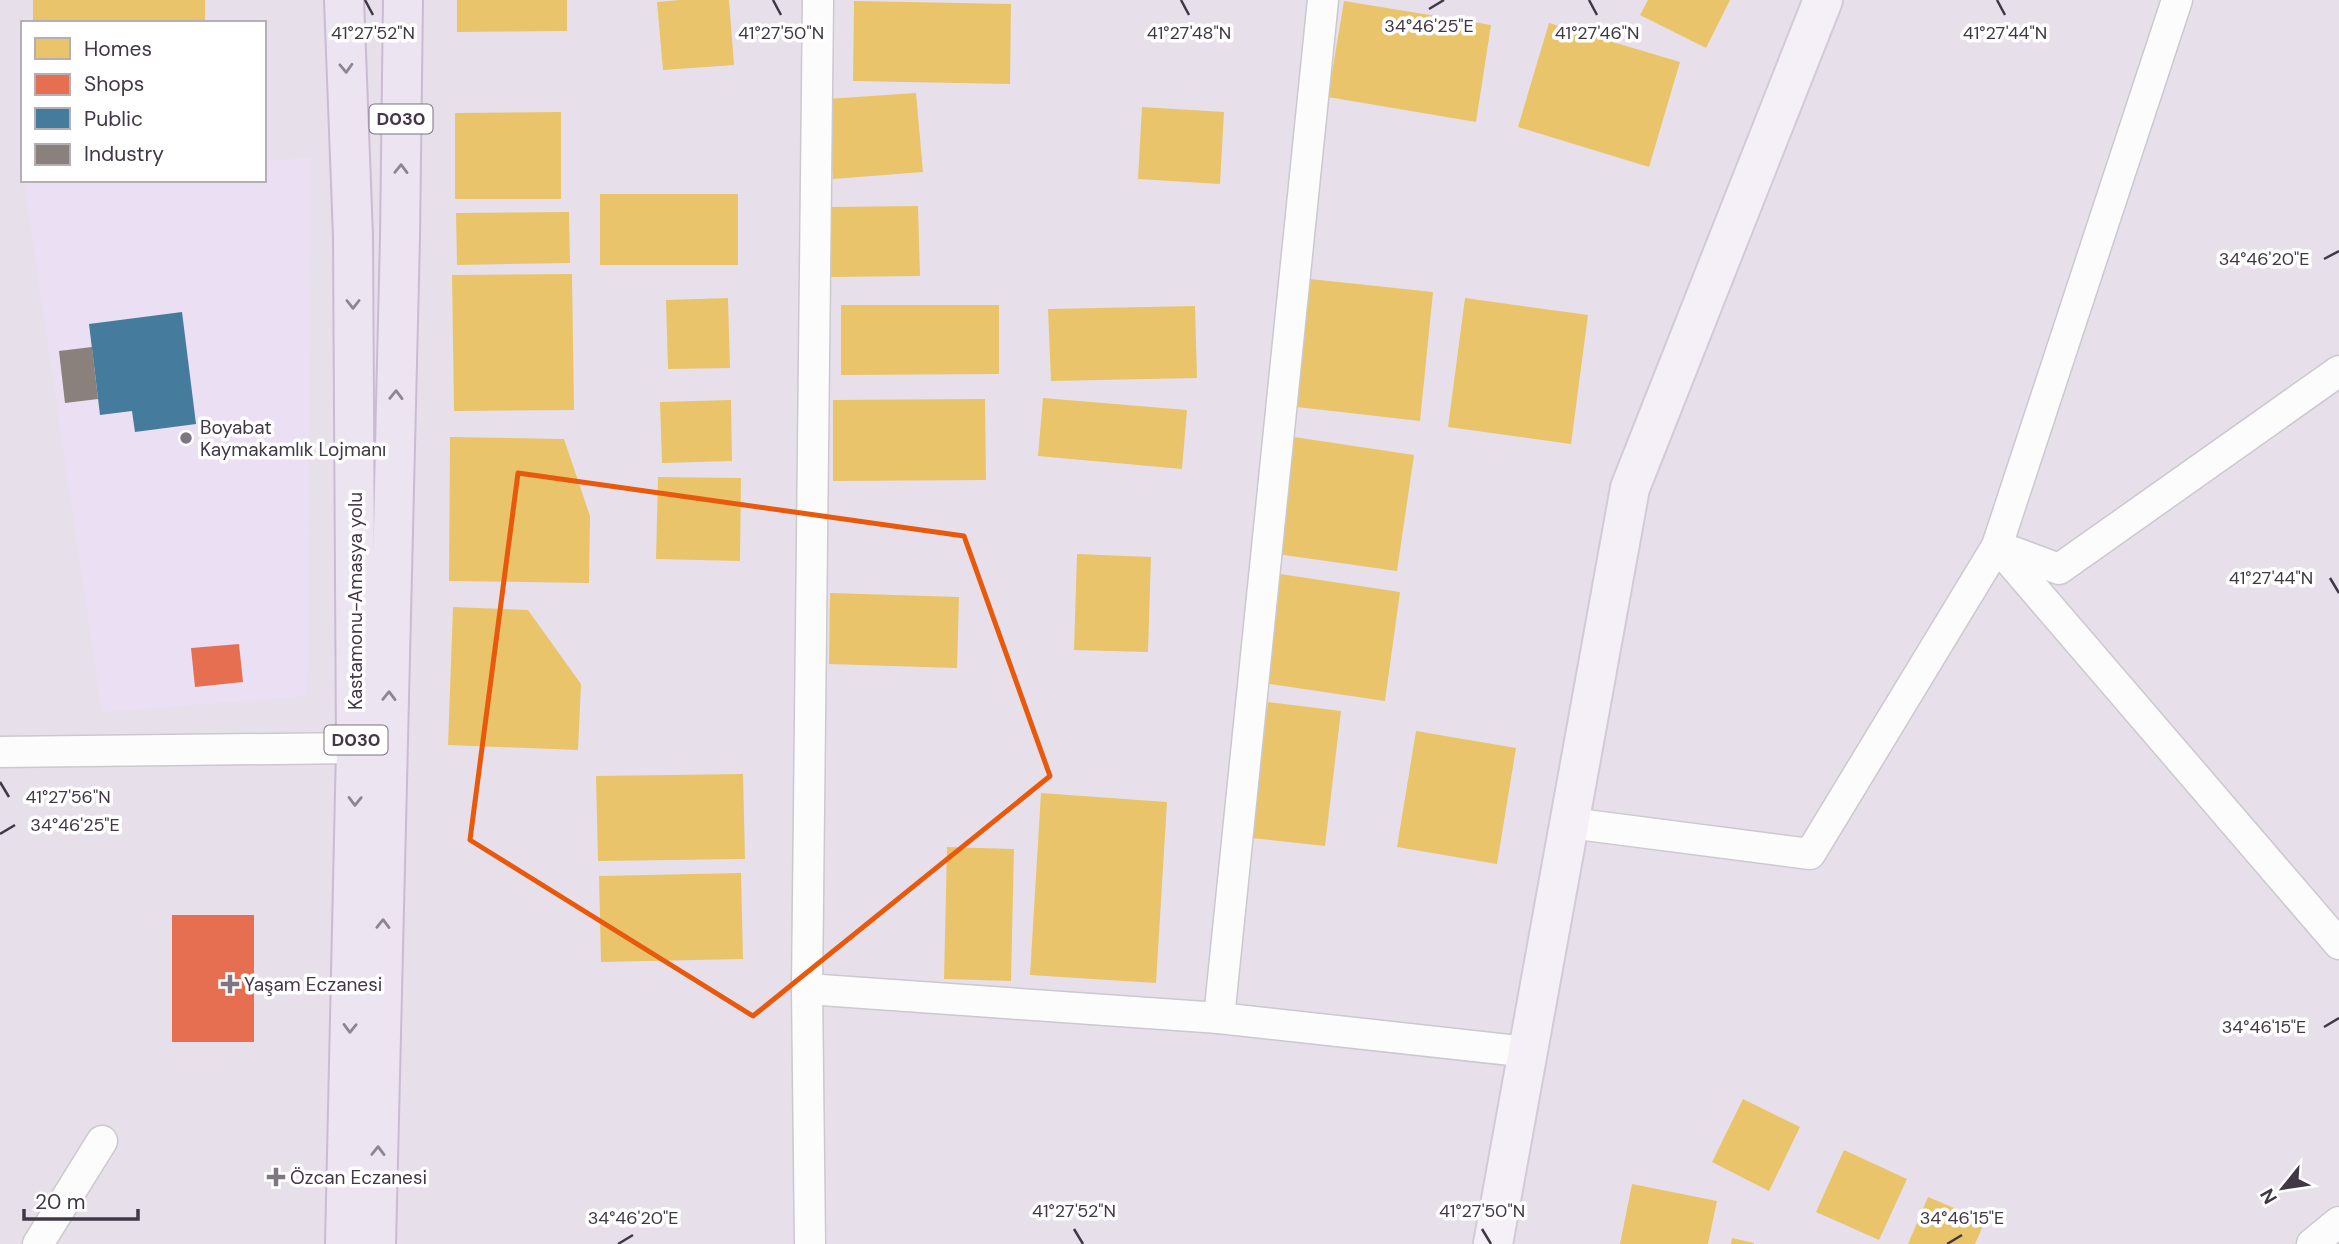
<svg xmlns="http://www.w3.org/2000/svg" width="2339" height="1244" viewBox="0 0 2339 1244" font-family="'DM Sans',sans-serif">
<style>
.residential{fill:#e7e0eb;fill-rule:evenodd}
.commercial{fill:#ebdff3}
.homes{fill:#e9c46a}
.shops{fill:#e76f51}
.public{fill:#457b9d}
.industry{fill:#8a817c}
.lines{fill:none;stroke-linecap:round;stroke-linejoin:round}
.street-casing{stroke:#cbc8ce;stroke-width:33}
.secondary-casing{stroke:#d3cad7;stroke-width:42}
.primary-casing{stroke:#cbbad3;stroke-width:42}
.street{stroke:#fdfcfd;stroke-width:30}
.secondary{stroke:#f5eff7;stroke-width:38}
.primary{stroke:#ede4f1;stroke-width:38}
.oneway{stroke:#8e8594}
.marked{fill:none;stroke:#e8590c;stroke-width:5;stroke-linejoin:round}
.ticks{fill:none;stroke:#413747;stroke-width:2.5}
.poi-dot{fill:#7e7682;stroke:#fff;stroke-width:2.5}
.labels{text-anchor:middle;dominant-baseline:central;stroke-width:7;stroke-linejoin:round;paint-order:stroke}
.shield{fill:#fff;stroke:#7a737e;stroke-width:2}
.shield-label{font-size:18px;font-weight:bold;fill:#413747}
.poi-label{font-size:19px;fill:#413747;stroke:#fff;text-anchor:start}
.street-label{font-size:19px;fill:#413747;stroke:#fff}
.ticks-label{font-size:18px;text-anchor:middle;fill:#413747;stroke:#fff;stroke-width:7;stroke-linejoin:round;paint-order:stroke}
</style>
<rect width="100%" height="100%" fill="#efecf1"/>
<path class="residential" d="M0,0h2339v1244h-2339zM23,23h241v157h-241z"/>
<path class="commercial" d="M311,158l-4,538 -205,16 -78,-532h240v-19z"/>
<g class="homes">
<rect x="33" y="0" width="172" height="23"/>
<path d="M457,0h110v31l-110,1z"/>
<path d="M680,0h49l5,65 -71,5 -6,-68z"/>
<path d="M1648,0h82l-24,48 -66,-33z"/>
<path d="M854,1l157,3 -1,80 -157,-3z"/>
<path d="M1344,1l147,24 -15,97 -148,-25z"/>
<path d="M1549,23l131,39 -31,105 -131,-40z"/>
<path d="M916,93l7,79 -90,7 -6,-80z"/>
<path d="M1142,107l82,5 -4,72 -82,-5z"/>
<path d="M561,112v87h-106v-86z"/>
<rect x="600" y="194" width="138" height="71"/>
<path d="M918,206l2,70 -89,1 -1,-70z"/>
<path d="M569,212l1,51 -113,2 -1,-52z"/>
<path d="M572,274l2,136 -120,1 -2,-136z"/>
<path d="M1310,279l123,13 -13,129 -123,-14z"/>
<path d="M728,298l2,70 -62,1 -2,-69z"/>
<path d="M1465,298l123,17 -17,129 -123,-17z"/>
<path d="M841,305h158v69l-158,1z"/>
<path d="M1195,306l2,72 -146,3 -3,-72z"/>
<path d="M1043,398l144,12 -5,59 -144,-13z"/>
<path d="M985,399l1,81 -153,1v-81z"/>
<path d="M731,400l1,61 -70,2 -2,-61z"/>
<path d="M450,437l114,2 26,77 -1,67 -140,-2z"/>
<path d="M1294,437l120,18 -17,116 -120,-17z"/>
<path d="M658,477l83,1 -1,83 -84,-2z"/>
<path d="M1077,554l74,3 -3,95 -74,-2z"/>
<path d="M1280,574l120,18 -15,109 -121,-18z"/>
<path d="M830,593l129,4 -2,71 -128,-4z"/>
<path d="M453,607l75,3 53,74 -3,66 -130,-5z"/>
<path d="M1268,702l73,9 -16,135 -73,-8z"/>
<path d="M1416,731l100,17 -19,116 -100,-17z"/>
<path d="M743,774l2,85 -147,2 -2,-85z"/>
<path d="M1041,793l126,9 -11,181 -126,-8z"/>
<path d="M947,847l67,2 -3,132 -67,-2z"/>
<path d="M741,873l2,86 -142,3 -2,-86z"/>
<path d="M1743,1099l57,28 -31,64 -57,-29z"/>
<path d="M1844,1150l63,29 -28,61 -63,-28z"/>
<path d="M1632,1184l85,17 -9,43h-88z"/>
<path d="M1928,1197l57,24 -10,23h-67z"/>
<path d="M1732,1238l22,5v1h-23z"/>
</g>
<g class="shops">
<path d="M239,644l4,38 -48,5 -4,-39z"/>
<rect x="172" y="915" width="82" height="127"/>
</g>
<path class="public" d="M182,312l14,112 -61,8 -3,-21 -32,4 -11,-91z"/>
<path class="industry" d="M92,347l6,52 -33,4 -6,-52z"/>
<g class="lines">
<g class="street-casing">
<g id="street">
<path d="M818,0l-11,989 412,29 104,-1018"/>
<path d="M1997,546l342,398"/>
<path d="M2000,547l59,22 280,-198"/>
<path d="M0,752l356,-4"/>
<path d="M1570,823l240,31 187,-308 180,-546"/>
<path d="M807,989l3,255"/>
<path d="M1219,1018l309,34"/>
<path d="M38,1244l64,-103"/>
<path d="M2312,1244l27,-22"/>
</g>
</g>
<g class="secondary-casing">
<path id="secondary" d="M1493,1244l137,-756 193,-488"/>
</g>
<g class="primary-casing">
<g id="primary">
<path d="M344,0l9,236 3,512 -11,496"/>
<path d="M376,1244l24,-1007 3,-237"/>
</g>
</g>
<use href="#street" class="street"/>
<use href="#secondary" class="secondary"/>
<use href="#primary" class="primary"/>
</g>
<defs><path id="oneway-chevron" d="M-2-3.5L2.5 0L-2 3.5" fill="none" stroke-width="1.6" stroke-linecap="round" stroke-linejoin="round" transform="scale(1.75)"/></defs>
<g class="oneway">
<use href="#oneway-chevron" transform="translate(346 68) rotate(88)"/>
<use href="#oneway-chevron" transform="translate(401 169) rotate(-89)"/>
<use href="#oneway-chevron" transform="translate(353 304) rotate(90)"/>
<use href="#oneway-chevron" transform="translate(396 395) rotate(-89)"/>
<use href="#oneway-chevron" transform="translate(389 696) rotate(-89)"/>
<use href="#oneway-chevron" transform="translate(355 801) rotate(91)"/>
<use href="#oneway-chevron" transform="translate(383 924) rotate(-89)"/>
<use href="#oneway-chevron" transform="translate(350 1028) rotate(91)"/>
<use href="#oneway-chevron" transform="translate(378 1151) rotate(-89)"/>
</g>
<path class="marked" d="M518,473l446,63 86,240 -297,240 -283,-176z"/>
<path class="ticks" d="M365,0l8,15M773,0l8,15M1181,0l8,15M1589,0l8,15M1997,0l8,15M1429,9l15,-9M2324,259l15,-8M2330,578l9,15M0,782l9,15M0,834l15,-9M2324,1027l15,-9M1074,1229l9,15M1482,1229l9,15M618,1244l15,-9M1947,1244l15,-9"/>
<g class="poi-dot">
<circle cx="186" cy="438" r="7"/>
<path d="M226.5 973.5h7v7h7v7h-7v7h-7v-7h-7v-7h7z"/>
<path d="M272.5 1166.5h7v7h7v7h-7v7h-7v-7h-7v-7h7z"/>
</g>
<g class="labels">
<g class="shield">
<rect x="369.5" y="104.5" width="63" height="29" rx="5"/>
<rect x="324.5" y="725.5" width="63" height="29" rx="5"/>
</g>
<g class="shield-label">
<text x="401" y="119">D030</text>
<text x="356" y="740">D030</text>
</g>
<g class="poi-label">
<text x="200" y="427">Boyabat<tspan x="200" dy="22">Kaymakamlık Lojmanı</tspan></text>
<text x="244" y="984">Yaşam Eczanesi</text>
<text x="290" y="1177">Özcan Eczanesi</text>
</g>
<g class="street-label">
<text transform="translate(355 601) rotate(-90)">Kastamonu-Amasya yolu</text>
</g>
</g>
<g class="ticks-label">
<text x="1429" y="32">34°46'25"E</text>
<text x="373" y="39">41°27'52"N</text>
<text x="781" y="39">41°27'50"N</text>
<text x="1189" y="39">41°27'48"N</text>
<text x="1597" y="39">41°27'46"N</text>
<text x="2005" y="39">41°27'44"N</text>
<text x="2264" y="265">34°46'20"E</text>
<text x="2271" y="584">41°27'44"N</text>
<text x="68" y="803">41°27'56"N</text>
<text x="75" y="831">34°46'25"E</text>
<text x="2264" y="1033">34°46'15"E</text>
<text x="1074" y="1217">41°27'52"N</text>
<text x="1482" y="1217">41°27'50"N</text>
<text x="633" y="1224">34°46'20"E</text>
<text x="1962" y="1224">34°46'15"E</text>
</g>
<rect x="21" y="21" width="245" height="161" fill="#ffffff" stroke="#b3afb5" stroke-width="2"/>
<rect x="35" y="38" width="35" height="21" fill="#e9c46a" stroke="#b3afb5" stroke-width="2"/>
<text x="84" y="56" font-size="21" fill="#413747">Homes</text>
<rect x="35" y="74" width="35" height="21" fill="#e76f51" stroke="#b3afb5" stroke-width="2"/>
<text x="84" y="91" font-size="21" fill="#413747">Shops</text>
<rect x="35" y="108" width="35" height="21" fill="#457b9d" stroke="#b3afb5" stroke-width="2"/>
<text x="84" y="126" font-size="21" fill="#413747">Public</text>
<rect x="35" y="144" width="35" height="21" fill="#8a817c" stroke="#b3afb5" stroke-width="2"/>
<text x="84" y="161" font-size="21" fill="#413747">Industry</text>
<g transform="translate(2283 1188) rotate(240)" stroke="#ffffff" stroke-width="5" paint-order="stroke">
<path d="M0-5L12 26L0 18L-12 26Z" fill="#413747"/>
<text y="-10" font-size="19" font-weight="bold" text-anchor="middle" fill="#413747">N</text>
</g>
<path d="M24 1209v10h114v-10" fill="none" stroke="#413747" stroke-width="3.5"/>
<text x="35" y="1209" font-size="21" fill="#413747" stroke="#ffffff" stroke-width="5" paint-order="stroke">20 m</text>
</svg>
